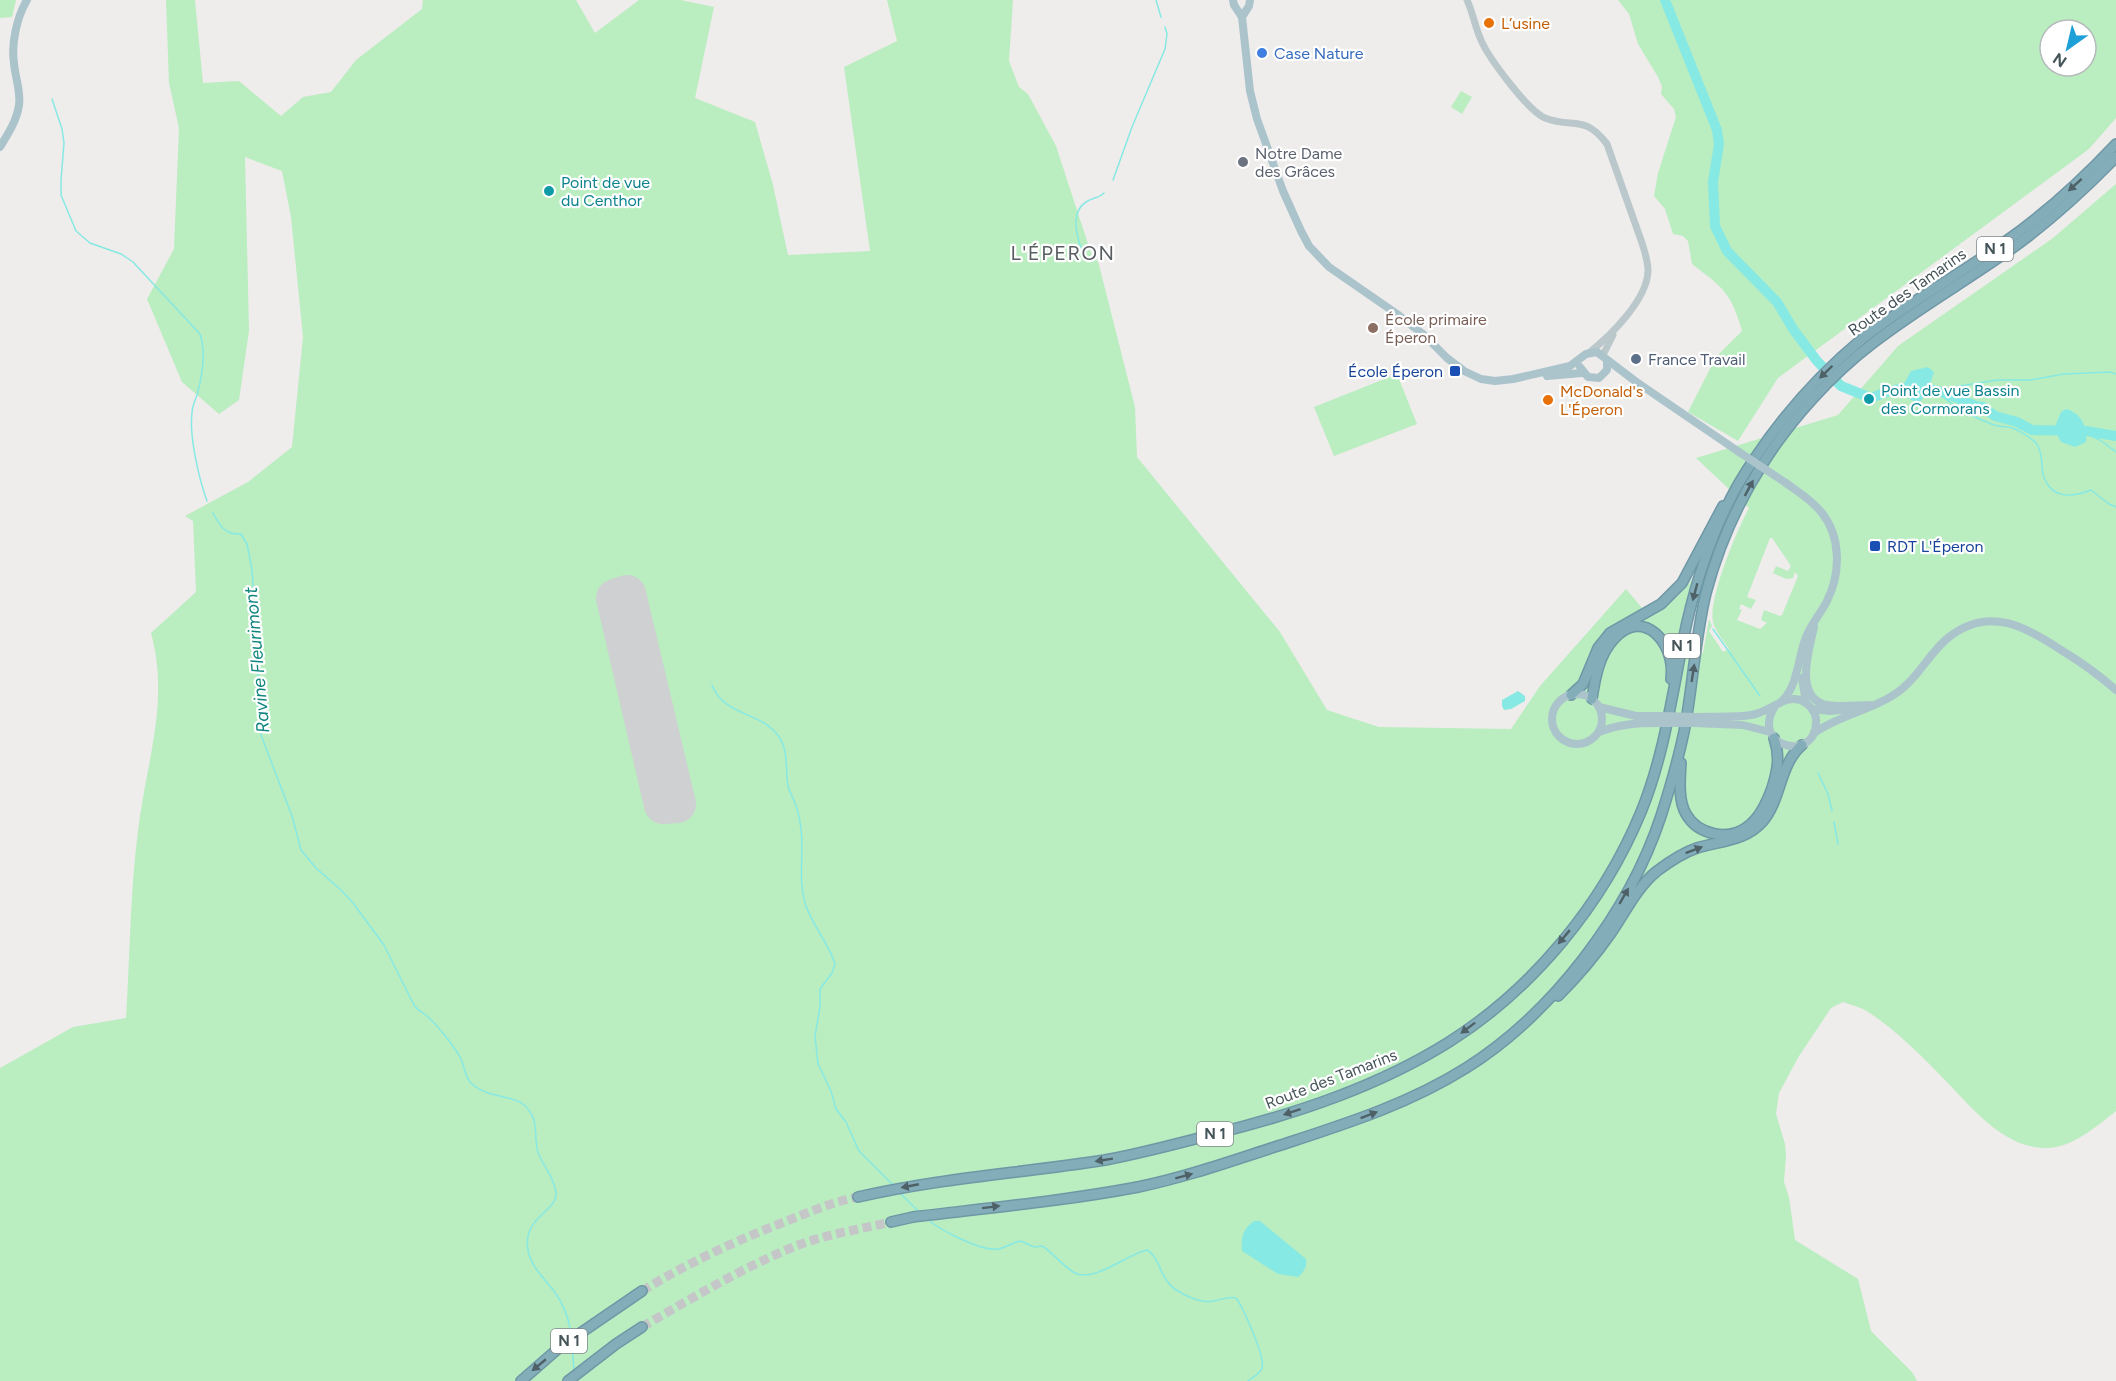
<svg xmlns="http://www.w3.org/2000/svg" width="2116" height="1381" viewBox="0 0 2116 1381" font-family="Figtree,sans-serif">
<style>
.green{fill:#baedc0;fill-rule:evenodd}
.water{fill:#87e9e3}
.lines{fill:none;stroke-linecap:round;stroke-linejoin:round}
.stream{stroke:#87e9e3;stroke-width:1.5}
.river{stroke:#87e9e3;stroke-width:10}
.runway{stroke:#ced0d1;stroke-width:38}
.highway-tunnel{stroke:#c4c6c7;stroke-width:9;stroke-dasharray:9 4.5;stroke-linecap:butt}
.highway-casing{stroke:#6f98a6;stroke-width:12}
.minor{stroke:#bac8cb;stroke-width:7}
.major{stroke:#abc4cb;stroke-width:8}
.highway{stroke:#84adba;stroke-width:9}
.major-bridge{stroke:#abc4cb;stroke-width:8}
.oneway{fill:#4e6167}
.food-dot{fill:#e8710a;stroke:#fff;stroke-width:2}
.shop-dot{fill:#3f7fe0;stroke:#fff;stroke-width:2}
.worship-dot{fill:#6b7280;stroke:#fff;stroke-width:2}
.culture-dot{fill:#0f9aa8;stroke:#fff;stroke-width:2}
.education-dot{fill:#8d6e63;stroke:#fff;stroke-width:2}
.service-dot{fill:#5c6f8a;stroke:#fff;stroke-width:2}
.transit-dot{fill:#1a4fb4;stroke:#fff;stroke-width:2}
.labels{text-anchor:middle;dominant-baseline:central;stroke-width:4.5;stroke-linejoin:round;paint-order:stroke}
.shield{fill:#fff;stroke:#7d878a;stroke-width:1.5}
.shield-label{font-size:15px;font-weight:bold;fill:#455458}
.food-label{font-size:16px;fill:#c56008;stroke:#fff;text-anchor:start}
.shop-label{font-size:16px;fill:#366cbe;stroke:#fff;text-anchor:start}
.worship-label{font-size:16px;fill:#5b616d;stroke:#fff;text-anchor:start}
.culture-label{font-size:16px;fill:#0d838f;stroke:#fff;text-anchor:start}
.street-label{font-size:16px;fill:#455458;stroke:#fff}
.education-label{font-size:16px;fill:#785e54;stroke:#fff;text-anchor:start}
.service-label{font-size:16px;fill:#4e5e75;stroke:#fff;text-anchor:start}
.transit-label{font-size:16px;fill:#164399;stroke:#fff;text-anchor:end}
.water-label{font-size:18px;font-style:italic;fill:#0f847d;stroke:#fff}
.quarter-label{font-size:20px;letter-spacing:1.5px;fill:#595e60;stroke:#fff}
</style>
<rect width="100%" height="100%" fill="#efecec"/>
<g class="green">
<path d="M0,0h16l-4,17 -12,1z"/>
<path d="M166,0h29l8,83 36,-2 42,35 22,-19 28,-5 25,-32 66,-51 1,-9h153l19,33 44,-33h42l33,7 -19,91 60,24 18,63 15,70 82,-4 -26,-184 53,-26 -10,-41h126l-4,61 10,26 9,7 28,52 36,110 6,5 37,146 2,50 143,175 47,78 52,17 132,2 29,-43 86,-97 22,26c24,-11 35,-22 50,-44l-15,41 -5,32 10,8 15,1 6,-34 3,7 -3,5 14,21 6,-3c-6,-9 -13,-17 -16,-27 -5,-23 24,-92 36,-114l-53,-50 142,-43 60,-69 155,-108 63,-54v927c-19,15 -43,36 -68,37 -46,1 -78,-43 -107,-72 -19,-20 -50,-50 -73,-64 -7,-5 -17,-7 -25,-10l-12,6 -32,48 -20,37 -3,21 9,30 1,11 -2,27 5,15 6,43 63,39 13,52 41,41 5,9h-1917v-313l73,-41 53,-9c4,-62 4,-125 12,-187 8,-69 32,-128 13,-198l45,-41 -3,-71 -8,-5 63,-34 44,-35 11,-110 -12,-120 -9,-46 -37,-14 4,174 -10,69 -20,14 -37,-32 -35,-83 27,-50 5,-121 -10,-45zM1770,538h2l19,28 -3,5 -12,-5 -3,7 13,6 7,-1 2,-6 3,4 -16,39 -2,1 -16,-6 -3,10 6,3 -7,6 -23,-9 5,-10 -3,-1 2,-5 10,5 5,-9 -9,-3z"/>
<path d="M1618,0h498v118l-27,31 -311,229 -40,63 -50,-29 28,-55 26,-26c-11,-39 -19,-43 -50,-67l-4,-23 -5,-5 -10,-2 -8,-25 -11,-13 4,-23 18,-56 -2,-8 -13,-15 1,-7 -4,-10 -20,-33 -9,-30zM2050,30h36v36h-36z"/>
<path d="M1461,91l11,6 -10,17 -11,-7z"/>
<path d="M1397,374l20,50 -83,32 -20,-49z"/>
</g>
<g class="water">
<path d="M1928,367l6,5 -7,21 -8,10 -10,-4 -7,-12 9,-16z"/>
<path d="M2066,409c15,4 21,17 20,33l-11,5 -14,-5 -7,-13 7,-17z"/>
<path d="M1518,691l7,5v5l-14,8 -7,1 -2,-4v-6z"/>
<path d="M1254,1221h6l46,38c1,8 -2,13 -8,18l-20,-3 -36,-23c-1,-14 0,-21 12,-30z"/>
</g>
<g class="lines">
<g class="stream">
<path d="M1156,0l5,17"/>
<path d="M52,99l10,30 2,14 -3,37v15l15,36 14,12 31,11 12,8 67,72c6,18 2,43 -3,61 -2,6 -5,11 -5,18 -3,23 7,66 15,88"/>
<path d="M1113,180l19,-53 33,-78 2,-15 -2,-7"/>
<path d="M1083,253c-6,-15 -14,-40 3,-51 6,-4 13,-4 18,-9"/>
<path d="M1935,390c11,9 20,18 34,24 8,4 17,8 25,11 6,2 13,1 18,3 7,2 19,10 24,15 7,9 5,21 7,31 7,25 28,24 48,16l18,14 7,3"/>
<path d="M1935,390l62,-10h33l34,-6 46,-2 6,2"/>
<path d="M2087,434l13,6 16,12"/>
<path d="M213,513c7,13 12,22 28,21l6,10 5,26 2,29 -1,35 5,38 -1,28 4,35 31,81 9,34 15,18 25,22 12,13 31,42 30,60c3,5 8,7 13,11 11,10 28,31 34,43 4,9 4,19 11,25 16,14 39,11 51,20 19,15 9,36 16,51 6,13 15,23 17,37 3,19 -34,24 -28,58 3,17 16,28 26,41 9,12 15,28 17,43"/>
<path d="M1713,629l47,67"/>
<path d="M712,685c11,31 51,27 67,52 10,14 6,33 9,49 1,6 5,11 7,17 3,8 5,18 6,26 3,25 -3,50 4,74 6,21 24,40 30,61l-3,9 -12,16v18l-5,29 3,28 13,27 5,18 10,13 13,29 35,35"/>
<path d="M1818,773l10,21 4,17"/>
<path d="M1834,822l4,22"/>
<path d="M899,1192l20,20"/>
<path d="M927,1219c13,11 55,33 71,30 8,-1 14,-7 23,-8l13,6 8,-1c12,7 21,21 33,27 19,10 52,-19 72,-23 13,8 11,20 20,31 7,11 33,23 46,20 9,-1 14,-5 23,-3 7,9 30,61 26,70 -2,6 -9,9 -14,13"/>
<path d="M572,1344l2,28"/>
</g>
<path class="river" d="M1665,0l52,130 2,14 -6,38 2,44 12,25 50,51 16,27 24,32 24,25 30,12c44,-19 63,-10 105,8l7,1 12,9 22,6 15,8 54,1 30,5"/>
<path class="runway" d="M627,594l50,210 -14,1 -48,-207z"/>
<g class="highway-tunnel">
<path d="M642,1291c44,-27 89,-48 137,-67 26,-10 52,-22 79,-27"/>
<path d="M642,1327c52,-30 103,-61 159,-83 28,-10 60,-15 90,-22"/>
</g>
<g class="highway-casing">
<g id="highway">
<path d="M1571,695l12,-11 15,-36 12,-15 51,-29 21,-21 41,-77"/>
<path d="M1592,699c3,-21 7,-44 22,-60 29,-33 62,4 57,40"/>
<path d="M1681,763c-1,16 -3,37 5,51 12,21 42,27 61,13 13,-9 20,-25 25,-39 6,-19 8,-32 2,-50"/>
<path d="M1558,996c19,-19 37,-40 53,-63 14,-20 26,-46 46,-62 12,-9 25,-18 40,-23 23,-7 49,-7 66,-27 19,-23 16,-56 39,-76"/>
<path d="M858,1197c82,-19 164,-24 247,-37 38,-7 75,-17 113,-27 80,-20 161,-47 231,-91 84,-53 154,-138 192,-230 25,-61 32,-126 46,-190 13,-56 35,-117 68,-164 30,-45 66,-85 107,-119 44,-35 94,-62 140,-95 42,-29 79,-63 114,-100"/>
<path d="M891,1222l22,-5c75,-9 151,-16 225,-30 49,-10 96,-27 143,-42 64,-21 128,-41 185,-77 86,-54 163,-155 195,-252 9,-28 17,-56 23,-84 9,-46 11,-94 22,-139 12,-45 31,-89 56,-128 28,-45 69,-90 111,-122 44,-34 93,-62 138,-94 38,-27 72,-58 105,-92"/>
<path d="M521,1381l39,-34 82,-56"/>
<path d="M568,1381l48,-37 26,-17"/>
</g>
</g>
<g class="minor">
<path d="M1467,0c6,13 8,27 14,40 7,17 47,71 64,78 29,11 39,-4 62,26l35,99c3,10 6,18 6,28 -1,29 -37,64 -58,81"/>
<path d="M1603,355l10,-20"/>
</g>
<g class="major">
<path d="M1233,0l1,5 8,12 8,74 7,28 26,72 18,40 8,15 20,21 68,47 27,21 23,23 17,13 17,8 14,2 18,-2 57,-13 16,-12 11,-2 38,29 104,71"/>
<path d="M1242,17l7,-11 1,-6"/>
<path d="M0,147c8,-13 17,-27 19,-42 2,-14 -4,-28 -5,-42 -3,-20 3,-46 13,-63"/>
<path d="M1580,367l8,10 11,1 8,-8v-8"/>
<path d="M1547,376l35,-3"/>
<path d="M1814,627c-4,20 -20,67 9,77 13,4 33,1 47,1"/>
<path d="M1802,678l4,25"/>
<circle cx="1577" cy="719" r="25"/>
<path d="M1782,701c16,-15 16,-44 24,-64 5,-13 15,-24 21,-36 14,-28 14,-64 -5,-88 -10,-13 -24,-21 -36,-30"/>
<path d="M1599,707l37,9h25"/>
<path d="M1812,709l18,2 21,-2"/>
<path d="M1695,717c19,-1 38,1 56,-2 19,-2 36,-25 55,-12 7,5 11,13 10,20 -1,40 -67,24 -41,-17"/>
<path d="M1694,723l49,2 27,7"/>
<path d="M1599,732c20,-8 39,-9 60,-9"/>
<path d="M1814,733c28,-20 63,-23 89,-45 18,-15 28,-37 46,-51 40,-31 76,-11 112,13 20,12 38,25 55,40"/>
</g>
<use href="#highway" class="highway"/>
<g class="major-bridge">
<path d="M1739,452l47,31"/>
<path d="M1661,716l34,1"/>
<path d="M1659,723h35"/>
</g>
</g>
<defs><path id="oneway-solid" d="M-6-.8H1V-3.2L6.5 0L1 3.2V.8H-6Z" transform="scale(1.5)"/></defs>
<g class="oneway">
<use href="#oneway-solid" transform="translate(2075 185) rotate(138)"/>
<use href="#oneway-solid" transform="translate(1826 372) rotate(136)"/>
<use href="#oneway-solid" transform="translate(1749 488) rotate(-62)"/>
<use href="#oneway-solid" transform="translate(1695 592) rotate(105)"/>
<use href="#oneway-solid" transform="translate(1693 673) rotate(-81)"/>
<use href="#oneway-solid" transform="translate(1694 850) rotate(-21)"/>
<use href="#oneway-solid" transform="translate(1624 896) rotate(-60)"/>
<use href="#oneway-solid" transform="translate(1564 937) rotate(130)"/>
<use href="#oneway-solid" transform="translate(1468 1028) rotate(143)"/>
<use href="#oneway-solid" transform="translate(1292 1112) rotate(162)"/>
<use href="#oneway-solid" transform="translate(1369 1115) rotate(-21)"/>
<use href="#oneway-solid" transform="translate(1104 1160) rotate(171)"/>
<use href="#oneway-solid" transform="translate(1184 1176) rotate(-15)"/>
<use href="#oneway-solid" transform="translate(910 1186) rotate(169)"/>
<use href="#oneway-solid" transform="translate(991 1207) rotate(-7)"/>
<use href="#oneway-solid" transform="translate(539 1365) rotate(140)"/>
</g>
<g class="food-dot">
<circle cx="1489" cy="23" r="6"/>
<circle cx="1548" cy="400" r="6"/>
</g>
<circle class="shop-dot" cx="1262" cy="53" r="6"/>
<circle class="worship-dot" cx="1243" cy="162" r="6"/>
<g class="culture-dot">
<circle cx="549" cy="191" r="6"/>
<circle cx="1869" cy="399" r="6"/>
</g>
<circle class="education-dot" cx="1373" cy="328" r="6"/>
<circle class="service-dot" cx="1636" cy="359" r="6"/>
<g class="transit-dot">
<rect x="1449" y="365" width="12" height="12" rx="3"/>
<rect x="1869" y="540" width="12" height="12" rx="3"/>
</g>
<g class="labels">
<g class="shield">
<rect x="1977" y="237" width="36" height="24" rx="4.5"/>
<rect x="1664" y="634" width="36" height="24" rx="4.5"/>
<rect x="1197" y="1122" width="36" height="24" rx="4.5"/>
<rect x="551" y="1329" width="36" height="24" rx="4.5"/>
</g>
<g class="shield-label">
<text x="1995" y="249">N 1</text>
<text x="1682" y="646">N 1</text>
<text x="1215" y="1134">N 1</text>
<text x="569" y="1341">N 1</text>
</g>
<g class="food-label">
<text x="1501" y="23">L’usine</text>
<text x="1560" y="391">McDonald's<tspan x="1560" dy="18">L'Éperon</tspan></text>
</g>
<g class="shop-label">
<text x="1274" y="53">Case Nature</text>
</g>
<g class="worship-label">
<text x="1255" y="153">Notre Dame<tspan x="1255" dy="18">des Grâces</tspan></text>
</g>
<g class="culture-label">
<text x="561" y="182">Point de vue<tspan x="561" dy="18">du Centhor</tspan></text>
<text x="1881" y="390">Point de vue Bassin<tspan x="1881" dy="18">des Cormorans</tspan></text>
</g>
<g class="street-label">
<text transform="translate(1907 292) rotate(-35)">Route des Tamarins</text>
<text transform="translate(1331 1079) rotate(-21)">Route des Tamarins</text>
</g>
<g class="education-label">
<text x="1385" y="319">École primaire<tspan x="1385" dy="18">Éperon</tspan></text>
</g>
<g class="service-label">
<text x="1648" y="359">France Travail</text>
</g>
<g class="transit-label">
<text x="1443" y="371">École Éperon</text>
<text x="1887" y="546" text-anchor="start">RDT L'Éperon</text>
</g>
<g class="water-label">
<text transform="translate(257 660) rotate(-95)">Ravine Fleurimont</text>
</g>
<g class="quarter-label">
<text x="1063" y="253">L'ÉPERON</text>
</g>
</g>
<g transform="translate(2068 48) rotate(214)"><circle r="28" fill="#ffffff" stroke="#b5bbbc" stroke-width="1.5"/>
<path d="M0-4.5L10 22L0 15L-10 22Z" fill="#1da0d7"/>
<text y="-9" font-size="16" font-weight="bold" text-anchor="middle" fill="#455458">N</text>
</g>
</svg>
